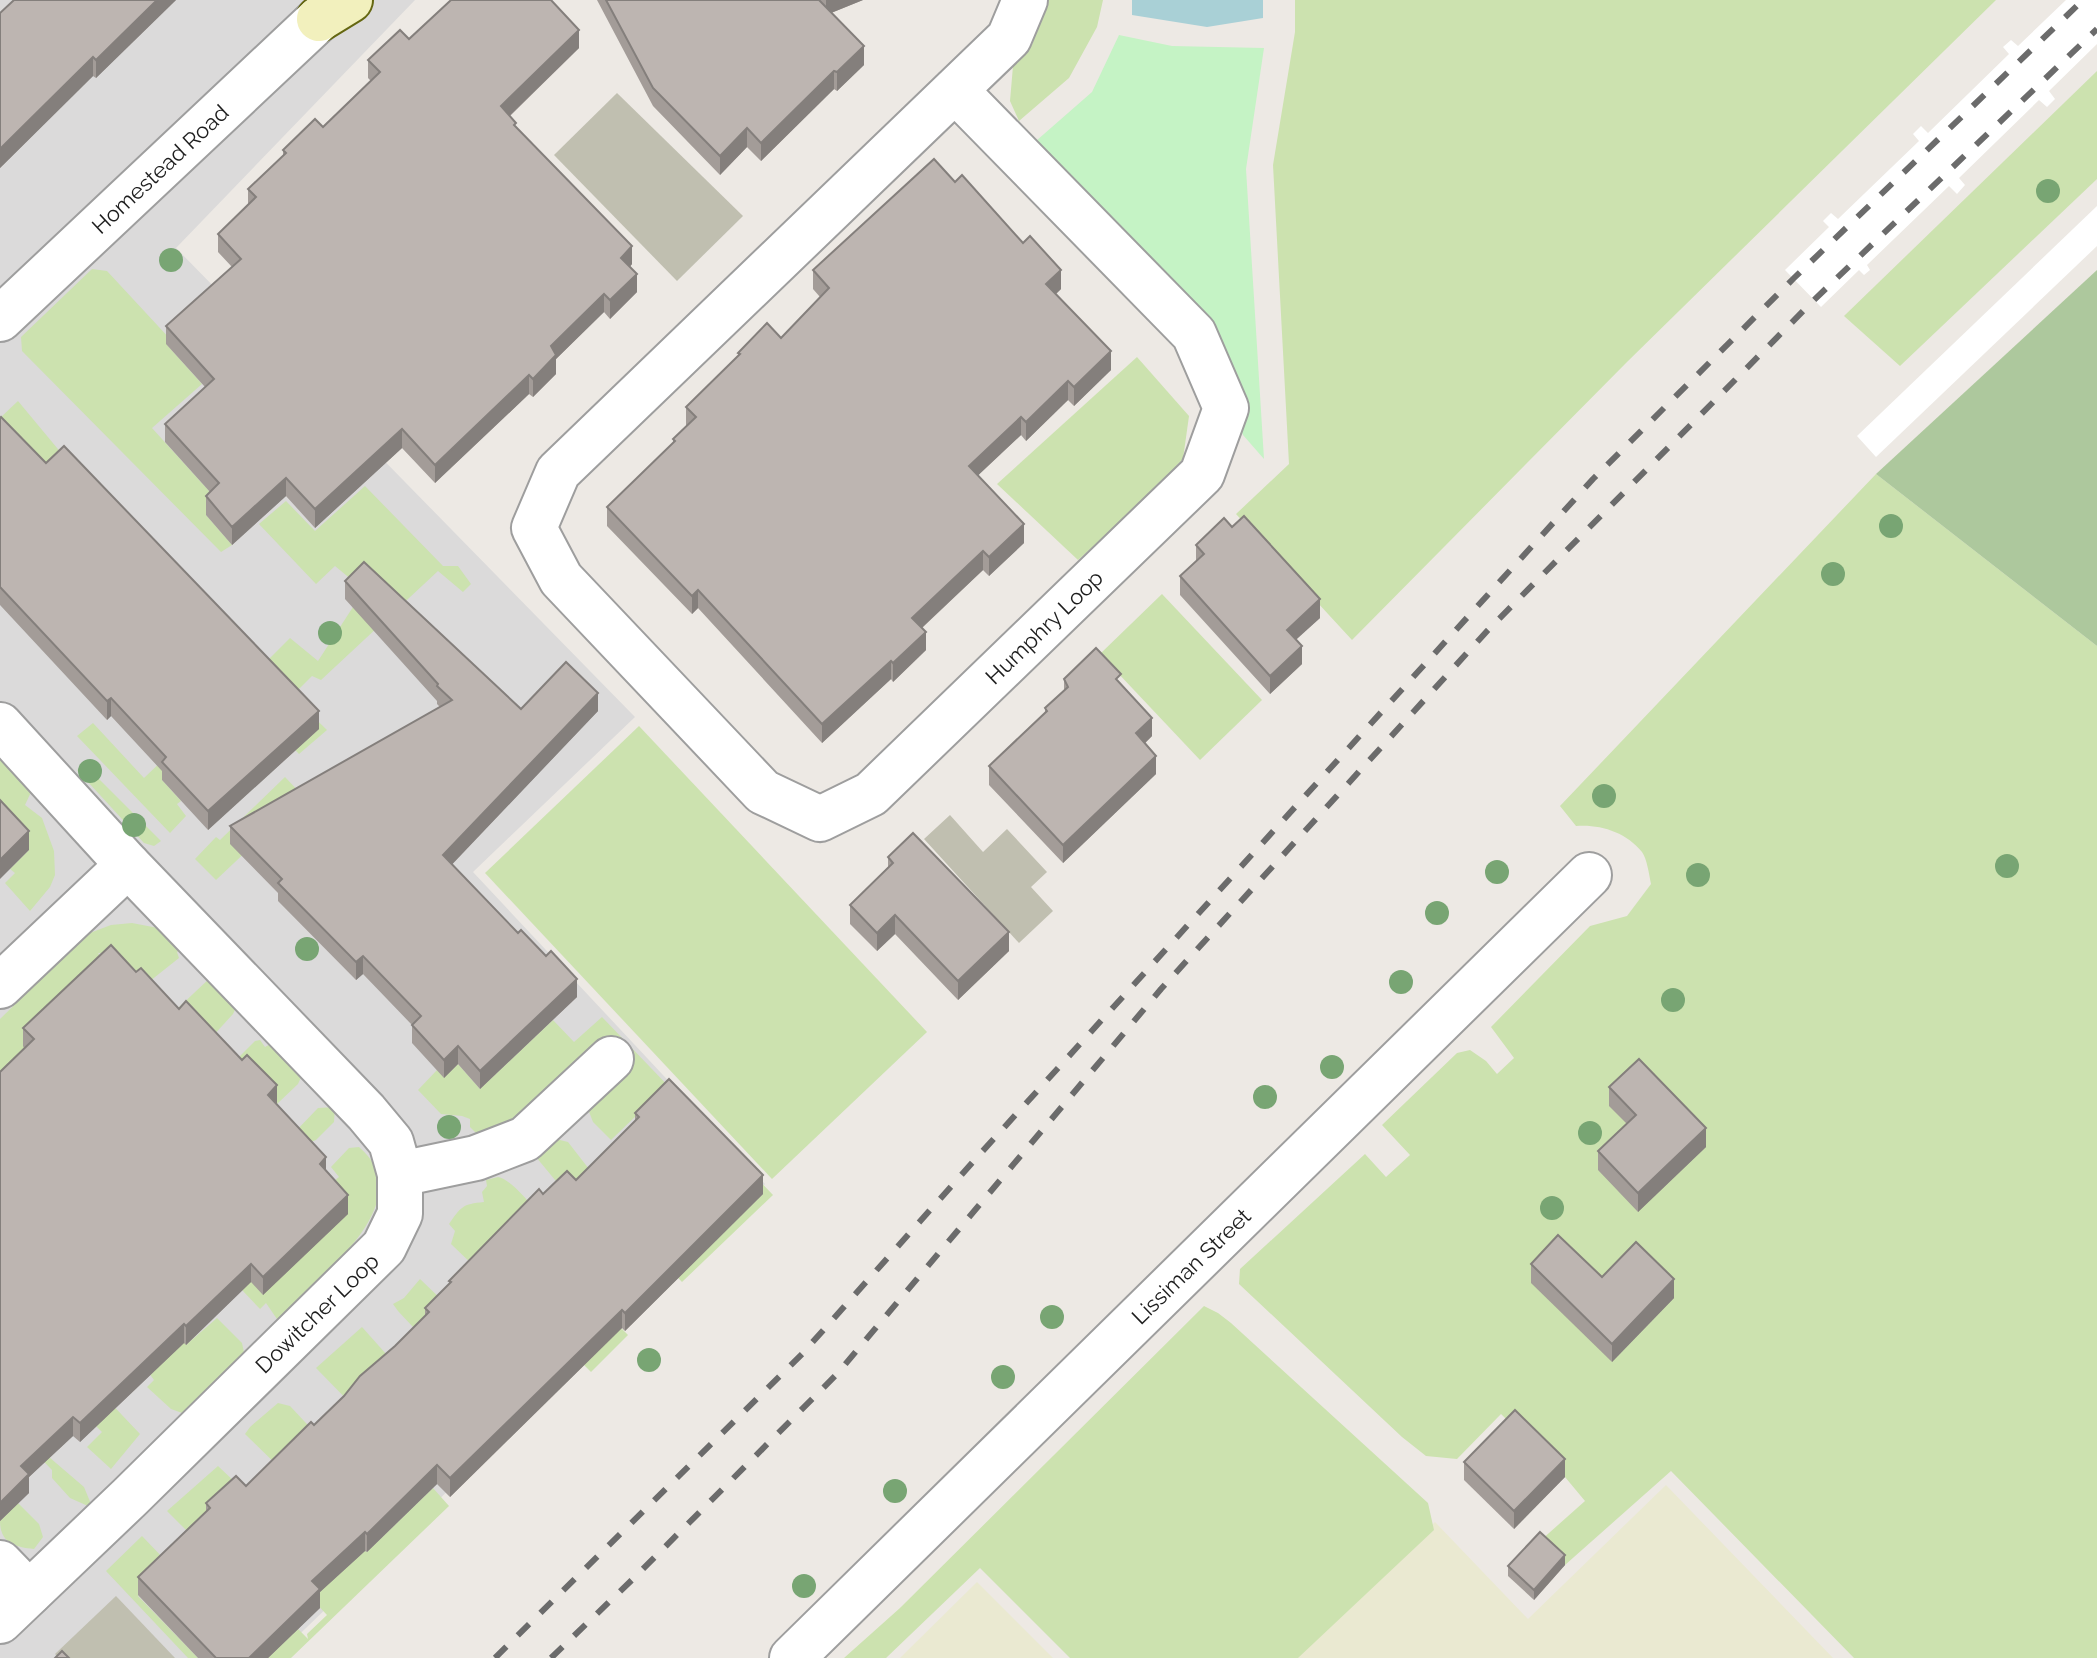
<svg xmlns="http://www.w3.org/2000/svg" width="2097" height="1658" viewBox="0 0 2097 1658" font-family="Raleway,sans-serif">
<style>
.residential{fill:#dbdada}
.construction{fill:#c0bfb0}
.farmland{fill:#eae9d1}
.grass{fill:#cce2af}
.forest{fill:#adc89d}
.park{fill:#c5f3c5}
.water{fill:#a9d0d6}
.pier{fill:#fff}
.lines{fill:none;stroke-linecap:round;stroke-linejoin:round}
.street-casing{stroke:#9e9e9e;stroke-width:48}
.secondary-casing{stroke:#656711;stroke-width:48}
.street{stroke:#fff;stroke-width:44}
.secondary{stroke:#f2f0bd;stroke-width:44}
.rail{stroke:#6b6b6b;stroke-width:6;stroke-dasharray:16 16;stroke-linecap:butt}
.tree{fill:#78a573}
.wall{fill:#a39c98}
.shaded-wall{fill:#847f7c}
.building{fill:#bdb5b1;stroke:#847f7c;stroke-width:2}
.labels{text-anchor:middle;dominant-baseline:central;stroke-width:6;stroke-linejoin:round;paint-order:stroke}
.street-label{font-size:22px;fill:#1d1d1d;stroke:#fff}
</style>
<rect width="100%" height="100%" fill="#ede9e4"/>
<path class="residential" d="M0,0h415l-239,248 459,469 -162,155 292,312 -490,474h-275z"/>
<g class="construction">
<path d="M617,93l126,123 -66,65 -123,-126z"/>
<path d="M950,815l33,37 24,-23 40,43 -16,15 22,24 -34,32 -95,-104z"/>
<path d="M116,1596l59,62h-116l-4,-4z"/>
</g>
<g class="farmland">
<path d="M1666,1485l167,173h-538l140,-136 93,97z"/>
<path d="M977,1582l76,76h-153z"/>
</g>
<g class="grass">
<path d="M1045,0h58l-6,27 -28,51 -50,43 -9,-20 3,-35 19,-21z"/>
<path d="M1295,0h701l-369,362 -275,278 -116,-126 53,-50 -16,-299 22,-133z"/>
<path d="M2097,71v108l-197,187 -56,-50z"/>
<path d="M92,269l15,2 64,69 -4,5 35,39 -50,44 67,74 -13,13 26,30 -11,7 -199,-201 -1,-14z"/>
<path d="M1137,357l52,59 -6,43 -44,47 -61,54 -81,-76z"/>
<path d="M18,401l49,59 -18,19 -49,-43v-18z"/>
<path d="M1876,474l221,172v1012h-243l-183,-187 -106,94 -25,-24 45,-40 -20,-24 -64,-63 -44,45 -31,-3 -24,-19 -163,-153 1,-15 125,-115 21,23 24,-22 -28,-30 75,-72 13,-3 16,11 11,13 17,-16 -23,-31 99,-101 37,-10 24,-32c-2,-10 -4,-25 -9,-32 -16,-20 -42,-28 -66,-26l-16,-20z"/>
<path d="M365,486l78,80h15l13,18 -8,8 -25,-21 -117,109 -9,-4 -16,16 -29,-31 23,-23 28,23 46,-71 -29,-24 -19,18 -57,-60 27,-23 29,30z"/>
<path d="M1162,594l100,106 -62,60 -100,-106z"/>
<path d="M261,666l66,64 -28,24 -53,-55 -84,81 19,21 -4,3 9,12 -16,17 -93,-97 16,-13 51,55z"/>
<path d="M639,726l288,306 -155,147 -287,-306z"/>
<path d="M0,757l32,33 -7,15 17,13 12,33 1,24 -5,12 -20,24 -25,-28 10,-10 -5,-4 19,-19 -29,-31z"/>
<path d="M87,767l74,74 -7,5 -10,-3 -67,-73z"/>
<path d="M285,777l19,20 -88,83 -21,-21 21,-22 4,3z"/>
<path d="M132,923l26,5 25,19 -6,5 2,6 -29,23 -13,-3 -16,-23 -23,-2 9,13 -1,110 105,-99 27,26 -5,11 -21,23 17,30 26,-26 5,-1 5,7 9,-5 29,31 -5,11 -21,20 -29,-30 44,61 26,-27 17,-1 -1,15 -18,18 -17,7 35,34 5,-4 -8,-10 18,-19 10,-1c50,42 -4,97 -36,130 -15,15 -29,30 -44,45l-13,-19 -6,6 -51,-54 -23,90 31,-27 25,25 3,14 -60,57 -14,-5 -24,-22 7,-7 -8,-11 -60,8 54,57 -29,35 -24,-22 15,-15 -6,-6 -96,-340v-67l87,-85 24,-9z"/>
<path d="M602,1017l171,178 -91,87 -48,-50 -69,-40 -29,-35 20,-18 12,3 28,36 30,31 13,-96 -28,27 -18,-18 -5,-13 15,-65h-9l-89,83 -27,8 -8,-8v-8l-8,-3 -21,-2 -23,-24 19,-20 7,7 14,-13 22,25 73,-69 21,22z"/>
<path d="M498,1177c28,5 91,112 113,139 5,7 11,13 17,19l-37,37c-44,-46 -95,-84 -140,-128l4,-13 -6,-7c12,-17 13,-20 35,-22l-2,-10 5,-6 -1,-6z"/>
<path d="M420,1279l27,26 -20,37 -29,-31 -5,-7 11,-6z"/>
<path d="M1204,1306l14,7 13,10 197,180 6,27 -136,128h-228l-90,-90 -94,90h-42l56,-50z"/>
<path d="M362,1327l33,37 -38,46 -41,-42z"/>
<path d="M0,1397l49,60 35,30 7,17 -3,2 -18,-8 -18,-20v-8l-36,-37z"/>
<path d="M278,1403l12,3 30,32 47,114 66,-64 16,18 -158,152h-23l23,-23 -124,-124 51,-45 37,35 -36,48 89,90 -1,-5 20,-19 -15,-16 -27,-126 -40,-39 5,-7z"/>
<path d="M18,1503l21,21 4,13 -9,12c-19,-2 -34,-6 -34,-28z"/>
<path d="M142,1536l23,24v9l-27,27 60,62h-10l-82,-87z"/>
</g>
<path class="forest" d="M2097,270v376l-221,-172z"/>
<path class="park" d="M1119,35l53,11 92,2 -18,121 18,290 -21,-24 -49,-132 -158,-162 56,-49z"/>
<path class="water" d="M1132,0h131v18l-56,9 -75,-12z"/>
<g class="pier">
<path d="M2066,0h31v44l-48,47 6,8 -8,8 -8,-7 -80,78 6,7 -8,9 -8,-8 -82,79 3,5 -6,5 -5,-5 -38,37 -36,-37 44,-43 -6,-6 8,-8 7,6 81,-78 -6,-7 8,-8 7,7 81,-79 -6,-7 8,-7 7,6z"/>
<path d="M2097,206v40l-221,211 -19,-21z"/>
</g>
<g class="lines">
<g class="street-casing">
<g id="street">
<path d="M955,90l239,244 32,74 -24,66 -331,320 -51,25 -57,-27 -202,-213 -27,-51 24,-56 451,-434 16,-38"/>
<path d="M0,319l319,-300"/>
<path d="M0,725l128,140 238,247 25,30 9,32v40l-16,33 -254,250 -130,124"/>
<path d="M0,986l128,-121"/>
<path d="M400,1174l76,-16 49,-19 86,-80"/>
<path d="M0,1563l29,30"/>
<path d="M792,1658l797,-783"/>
</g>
</g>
<g class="secondary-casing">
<path id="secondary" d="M319,19l31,-19"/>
</g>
<use href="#street" class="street"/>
<use href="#secondary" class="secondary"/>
<g class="rail">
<path d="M495,1658l307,-304 178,-200 613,-675 201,-201 289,-278"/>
<path d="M551,1658l85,-82 201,-202 324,-385 327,-359 326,-330 283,-271"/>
</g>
</g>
<g class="tree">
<circle cx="2048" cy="191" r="12"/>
<circle cx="171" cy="260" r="12"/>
<circle cx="1891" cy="526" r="12"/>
<circle cx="1833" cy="574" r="12"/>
<circle cx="330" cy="633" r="12"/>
<circle cx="90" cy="771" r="12"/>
<circle cx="1604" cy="796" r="12"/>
<circle cx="134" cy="825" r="12"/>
<circle cx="2007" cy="866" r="12"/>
<circle cx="1497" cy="872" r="12"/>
<circle cx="1698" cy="875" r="12"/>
<circle cx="1437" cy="913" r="12"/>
<circle cx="307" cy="949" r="12"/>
<circle cx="1401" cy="982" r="12"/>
<circle cx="1673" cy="1000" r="12"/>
<circle cx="1332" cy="1067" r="12"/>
<circle cx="1265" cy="1097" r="12"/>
<circle cx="449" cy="1127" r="12"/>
<circle cx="1590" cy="1133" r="12"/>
<circle cx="1552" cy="1208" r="12"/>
<circle cx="1052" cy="1317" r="12"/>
<circle cx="649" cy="1360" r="12"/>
<circle cx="1003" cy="1377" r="12"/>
<circle cx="895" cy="1491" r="12"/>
<circle cx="804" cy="1586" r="12"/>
</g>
<g class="wall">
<path d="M176,0l-80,78 -3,-2 -93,92v-155z"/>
<path d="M597,0h222l1,2 -1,-2h44l-32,13 33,52 -27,26 -3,-2 -73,72 -14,-14 -27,28 -67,-69z"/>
<path d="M409,39l170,9 -69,68 6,12 116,136 -2,3 7,25 -27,27 -6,-7 -48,47v15l-23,23 -4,-3 -94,89 -33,-35 -87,80 -29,-32 -54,49 -26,-30v-19l4,-4 -45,-50v-18l40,-37 -39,-43v-18l66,-59 -14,-15v-18l30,-30v-15l35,-33v-6l40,-23 48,-46 -3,-3v-18z"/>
<path d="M955,182l106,107 -5,5 55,76 -37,36 -6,-6 -42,41 -5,-6 -43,40 46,68 -35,33 -6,-6 -61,58 4,22 -33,32 -2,-3 -69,64 -124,-135 -6,6 -85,-88v-19l66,-64v-4l13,-13v-19l52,-51v-3l43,-15 39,-41 -7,-8v-19z"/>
<path d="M0,418l319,311 -111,101 -46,-50v-9l-51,-55 -4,4 -107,-115z"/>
<path d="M1196,545l124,73 -24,21 6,25 -32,30 -90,-99v-19l16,-14z"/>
<path d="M345,581l176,128 77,2 -146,153 66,69 28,23 31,41 -97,92 -22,-25 -14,14 -32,-35v-18l-49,-51 -7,6 -78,-79v-8l-48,-49v-18l210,-119 -3,-3v-3l-92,-102z"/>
<path d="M1064,679l57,5 31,52 -7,7 11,31 -93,89 -74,-78v-19l56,-53v-5l19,-17z"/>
<path d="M888,857l121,94 -51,49 -63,-66 -18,17 -27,-27v-19l38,-38z"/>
<path d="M136,972l43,37 98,95 49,67 22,43 -85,81 -12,-13 -65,63 -2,-2 -104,99 -7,-6 -44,41v16l-29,28v-449l24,-24 -1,-2v-18z"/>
<path d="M1609,1087l97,60 -68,65 -40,-42v-19l29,-27 -18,-18z"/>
<path d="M635,1113l128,81 -138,137 -3,-3 -172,169 -13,-13 -70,68 -2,-1 -45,41v16l-52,50h-70l-60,-63v-18l68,-66v-8l40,-17 68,-61 111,-109v-8l24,-24v-3l94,-87 33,-14 59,-59z"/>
<path d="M1531,1264l143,34 -62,64 -81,-79z"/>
<path d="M1464,1462l101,15 -51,52 -50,-49z"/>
<path d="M1565,1565l-31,35 -26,-24v-10z"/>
</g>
<g class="shaded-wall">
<path d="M157,0h19l-80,78v-18z"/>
<path d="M826,0h37l-37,15z"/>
<path d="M579,30v18l-78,76v-18z"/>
<path d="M864,46v19l-27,26v-19z"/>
<path d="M93,57v19l-93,92v-19z"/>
<path d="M834,71v18l-73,72v-18z"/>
<path d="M747,128v19l-27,28v-19z"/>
<path d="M632,246v18l-11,12v-18z"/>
<path d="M1061,270v19l-15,14v-19z"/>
<path d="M637,274v18l-27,27v-19z"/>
<path d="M604,294v18l-48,47v15l-23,23v-18l18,-33z"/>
<path d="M1111,351v19l-37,36v-19z"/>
<path d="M529,375v19l-94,89v-18z"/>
<path d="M1068,381v19l-42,41v-19z"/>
<path d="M1021,417v18l-52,49v-18z"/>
<path d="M402,429v19l-87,80v-19z"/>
<path d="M286,478v18l-54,49v-18z"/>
<path d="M1024,524v19l-35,33v-19z"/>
<path d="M983,551v19l-71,67v-19z"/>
<path d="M698,590v18l-6,6v-18z"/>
<path d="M1320,599v19l-33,30v-18z"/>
<path d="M926,632v18l-33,32v-19z"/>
<path d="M1302,646v18l-32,30v-18z"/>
<path d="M891,661v18l-69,64v-19z"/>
<path d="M598,693v18l-155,163v-19z"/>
<path d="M111,698v18l-4,4v-19z"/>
<path d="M319,711v18l-111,101v-19z"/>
<path d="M1152,718v18l-16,16v-19z"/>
<path d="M1156,756v18l-93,89v-18z"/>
<path d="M29,831v19l-29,29v-19z"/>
<path d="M895,915v19l-18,17v-18z"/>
<path d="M1009,932v19l-51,49v-19z"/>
<path d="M363,956v18l-7,6v-18z"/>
<path d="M577,979v18l-97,92v-18z"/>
<path d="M458,1046v18l-14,14v-18z"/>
<path d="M277,1085v19l-9,9v-18z"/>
<path d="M1706,1128v19l-68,65v-19z"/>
<path d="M326,1157v19l-6,-12z"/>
<path d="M763,1175v19l-138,137v-18z"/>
<path d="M348,1195v19l-85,81v-18z"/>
<path d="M251,1264v18l-65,63v-19z"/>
<path d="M1674,1279v19l-62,64v-18z"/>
<path d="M622,1310v18l-172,169v-19z"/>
<path d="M184,1324v19l-104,99v-19z"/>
<path d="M73,1417v19l-44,41v16l-29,28v-18l21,-37z"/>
<path d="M1565,1459v18l-51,52v-18z"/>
<path d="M437,1465v19l-70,68v-18z"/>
<path d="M365,1532v19l-45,41v16l-52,50h-19l63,-77z"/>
<path d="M1565,1555v10l-31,35v-10z"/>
</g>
<g class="building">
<path d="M14,0h143l-61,60 -3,-3 -93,92v-136z"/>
<path d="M451,0h100l28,30 -78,76 15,17 -2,2 118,121 -11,12 16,16 -27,26 -6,-6 -53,52 5,9 -23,24 -4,-4 -94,90 -33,-36 -87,80 -29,-31 -54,49 -26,-31 13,-13 -54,-59 49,-45 -48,-53 75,-67 -23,-25 38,-37 -8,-8 38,-36 -3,-3 32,-31 8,8 57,-55 -12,-12 32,-30 9,9z"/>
<path d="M606,0h213l45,46 -27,26 -3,-1 -73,72 -14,-15 -27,28 -67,-68z"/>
<path d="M934,159l21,23 7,-7 61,68 7,-7 31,34 -15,14 65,67 -37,36 -6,-6 -42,41 -5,-5 -52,49 55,58 -35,33 -6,-6 -71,67 14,14 -33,31 -2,-2 -69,63 -124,-134 -6,6 -85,-89 68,-66 -2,-2 23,-22 -10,-10 54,-53 -2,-1 29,-30 14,15 48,-50 -16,-18z"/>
<path d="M1,417l45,46 18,-17 255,265 -111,100 -46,-49 4,-5 -55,-59 -4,3 -107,-114v-169z"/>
<path d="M1244,516l76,83 -33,31 15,16 -32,30 -90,-100 24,-22 -8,-9 28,-27 8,9z"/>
<path d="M364,562l157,147 45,-47 32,31 -155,162 75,78 3,-3 25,26 5,-5 26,28 -97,92 -22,-25 -14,14 -32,-35 9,-9 -58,-60 -7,6 -78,-79 4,-4 -52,-53 222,-126 -15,-14 1,-2 -93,-103z"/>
<path d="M1096,648l25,26 -5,5 36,39 -16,15 20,23 -93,89 -74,-79 58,-55 -2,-3 23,-21 -4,-8z"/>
<path d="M0,800l29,31 -29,29z"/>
<path d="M913,833l96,99 -51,49 -63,-66 -18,18 -27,-28 43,-42 -5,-6z"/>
<path d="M111,945l25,27 5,-4 38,41 7,-8 56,59 5,-5 30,30 -9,10 58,62 -6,7 28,31 -85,82 -12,-13 -65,62 -2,-2 -104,99 -7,-6 -52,49 8,8 -29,29v-431l34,-33 -11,-11z"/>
<path d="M1639,1059l67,69 -68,65 -40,-42 38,-36 -27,-28z"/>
<path d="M669,1079l94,96 -138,138 -3,-3 -172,168 -13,-13 -70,69 -2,-2 -53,49 8,8 -71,69h-33l-78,-81 72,-69 -4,-5 30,-27 10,10 65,-64 3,3 30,-29 16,-20 35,-30 34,-34 -4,-4 26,-26 -2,-1 90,-92 4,5 24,-23 9,9 63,-63 -4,-4z"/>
<path d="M1558,1235l44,42 34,-35 38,37 -62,65 -81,-80z"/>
<path d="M1515,1410l50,49 -51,52 -50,-49z"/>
<path d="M1540,1532l25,23 -31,35 -26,-24z"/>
<path d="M62,1651l7,7h-14z"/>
</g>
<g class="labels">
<g class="street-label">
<text transform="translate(160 169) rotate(-43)">Homestead Road</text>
<text transform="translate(1044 627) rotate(-44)">Humphry Loop</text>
<text transform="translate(1191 1266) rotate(-44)">Lissiman Street</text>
<text transform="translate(317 1313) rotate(-44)">Dowitcher Loop</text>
</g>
</g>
</svg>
